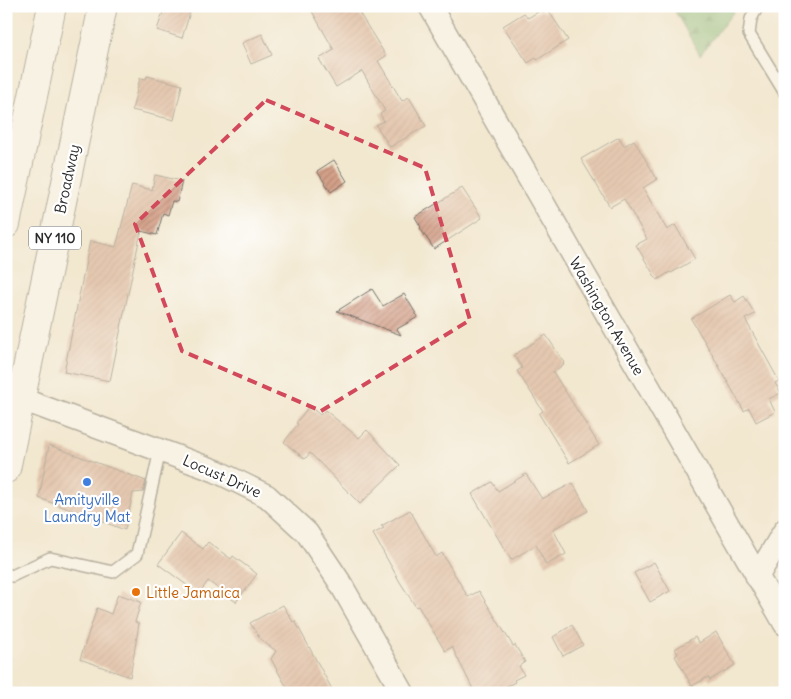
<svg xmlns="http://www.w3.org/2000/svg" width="791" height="699" viewBox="0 0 791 699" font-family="Delius,sans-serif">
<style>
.forest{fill:url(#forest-firs);stroke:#567251}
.building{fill:url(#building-hatch)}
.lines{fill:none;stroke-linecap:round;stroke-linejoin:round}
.service-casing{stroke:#716d65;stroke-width:14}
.minor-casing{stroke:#716d65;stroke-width:25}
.primary-casing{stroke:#716d65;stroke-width:30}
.service{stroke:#fff;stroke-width:11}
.minor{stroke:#fff;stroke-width:22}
.primary{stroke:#fff;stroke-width:28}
.marked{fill:none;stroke:#d1495b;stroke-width:4;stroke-dasharray:10 6;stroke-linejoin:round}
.shop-dot{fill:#3f7fe0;stroke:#fff;stroke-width:2}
.food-dot{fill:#e8710a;stroke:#fff;stroke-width:2}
.labels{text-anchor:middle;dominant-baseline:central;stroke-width:4.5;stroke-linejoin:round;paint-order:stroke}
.shield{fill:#fff;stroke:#6b6b6b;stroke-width:1}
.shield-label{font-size:14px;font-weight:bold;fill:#2b2b2b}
.street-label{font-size:15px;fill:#2b2b2b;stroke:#fff}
.shop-label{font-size:15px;fill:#366cbe;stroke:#fff}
.food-label{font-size:15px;fill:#c56008;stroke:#fff;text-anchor:start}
</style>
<defs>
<pattern id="forest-firs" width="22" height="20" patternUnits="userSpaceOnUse" patternTransform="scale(1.25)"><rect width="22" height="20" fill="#81b977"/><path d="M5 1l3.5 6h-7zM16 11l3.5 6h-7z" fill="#6a9762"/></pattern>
<pattern id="building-hatch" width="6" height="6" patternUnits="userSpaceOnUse" patternTransform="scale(1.25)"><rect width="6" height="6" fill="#d5a189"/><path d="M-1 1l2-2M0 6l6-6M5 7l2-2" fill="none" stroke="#ad8370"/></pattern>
</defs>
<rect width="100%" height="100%" fill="#fff"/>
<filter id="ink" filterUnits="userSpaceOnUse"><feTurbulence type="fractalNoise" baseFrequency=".02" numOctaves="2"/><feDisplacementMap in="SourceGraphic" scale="10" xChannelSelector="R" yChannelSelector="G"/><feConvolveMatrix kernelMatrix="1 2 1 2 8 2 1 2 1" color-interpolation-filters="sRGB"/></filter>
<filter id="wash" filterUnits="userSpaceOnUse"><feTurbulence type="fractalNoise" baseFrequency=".0096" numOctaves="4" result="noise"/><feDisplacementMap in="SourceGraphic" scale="20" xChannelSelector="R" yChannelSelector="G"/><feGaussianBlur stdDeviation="1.12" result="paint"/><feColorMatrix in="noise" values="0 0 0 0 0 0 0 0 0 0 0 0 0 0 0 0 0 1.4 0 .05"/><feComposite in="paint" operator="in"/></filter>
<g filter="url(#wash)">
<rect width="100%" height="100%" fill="#f2e8d0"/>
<path class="forest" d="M672,6h66l-38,49z"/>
<g id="blocks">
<g class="building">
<path d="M165,6h27l-10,32 -25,-8z"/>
<path d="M309,6h46l31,50 -8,5 24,40 7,-4 17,29 -36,21 -14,-22 8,-4 -4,-7 5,-3 -23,-40 -26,16 -17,-28 15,-9z"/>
<path d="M541,10l2,2 5,-2 20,30 -31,20 -1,-2 -8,5 -25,-37 21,-13 4,5z"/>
<path d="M262,34l10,21 -21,9 -9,-21z"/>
<path d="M147,76l35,9 -8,35 -42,-10 8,-32 6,1z"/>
<path d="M619,137l5,9 10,-6 23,39 -14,9 24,42 8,-5 20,34 -24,14 -1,-1 -13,8 -21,-35 11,-6 -23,-40 -14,8 -29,-48z"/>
<path d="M334,160l13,21 -16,11 -14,-21z"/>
<path d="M155,175l27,6 -5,21 -5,-1 -4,14 -5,-2 -6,22 -16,-4 -31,150 -46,-9 26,-131 26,6 16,-62 20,5z"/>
<path d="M462,188l20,30 -48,31 -14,-21 1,-1 -6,-10z"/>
<path d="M372,289l11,17 21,-12 14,23 -21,12 4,6 -64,-24z"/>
<path d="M730,295l5,7 9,-6 11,18 -10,5 34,62 -4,2 6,10 -12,6 6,13 -19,10 -7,-14 -5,3 -36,-64 -17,-28z"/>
<path d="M546,335l18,27 -1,1 1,1 -11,8 46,73 -30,18 -30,-49 4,-3 -26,-40 5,-3 -8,-13z"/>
<path d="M309,406l11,9 5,-5 34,28 8,-8 33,35 -40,39 -50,-51 -5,6 -21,-17 14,-18 -2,-1z"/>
<path d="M49,445l97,36 -3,11 -10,1 -8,37 -86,-32z"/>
<path d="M526,474l16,25 31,-16 15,28 -35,18 13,25 -20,11 -10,-20 -25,15 -39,-66 20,-12 6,9z"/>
<path d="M410,510l26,47 6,-4 26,44 11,-6 34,55 2,-1 10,17 -6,4 5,9 -10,5 1,2 -21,11h-19l-23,-46 -7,4 -27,-45 -2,1 -16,-25 -27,-48 11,-6 -3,-2z"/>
<path d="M181,533l22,16 5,-7 23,17 2,-3 24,18 -21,28 -28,-21 -9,13 -41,-30z"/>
<path d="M654,562l16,29 -20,11 -16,-29z"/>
<path d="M118,594l23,8 -6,20 4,2 -9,53 -50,-18 17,-51 14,6z"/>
<path d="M283,605l10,17 2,-1 39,72h-44l-19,-34 5,-8 -16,-12 -10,-16z"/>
<path d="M572,625l11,20 -20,11 -10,-19z"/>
<path d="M716,632l19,33 -25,15 -2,-3 -16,9 -17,-30 3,-2 -3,-5 20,-12 4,6z"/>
</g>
</g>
</g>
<g filter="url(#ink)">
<use href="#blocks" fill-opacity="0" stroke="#716d65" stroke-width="1"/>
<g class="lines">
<g class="service-casing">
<g id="service">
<path d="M758,6l-7,13 -2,15 36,59"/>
<path d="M6,574l6,2 38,-18 63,14 24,-18 23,-104"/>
</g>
</g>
<g class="minor-casing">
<g id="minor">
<path d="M430,6l355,618"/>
<path d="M6,395l15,4 195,72 51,25 40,37 32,48 64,112"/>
<path d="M757,577l28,-47"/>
</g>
</g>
<g class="primary-casing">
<g id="primary">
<path d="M6,224l46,-218"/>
<path d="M6,469l97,-463"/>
</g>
</g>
<use href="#service" class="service"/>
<use href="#minor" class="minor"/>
<use href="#primary" class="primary"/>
</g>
</g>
<path d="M0 0H791V699H0ZM266,100l159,68 45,152 -149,91 -139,-60 -47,-127z" fill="#f2e8d0" fill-opacity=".55" fill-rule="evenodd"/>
<path class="marked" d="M266,100l159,68 45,152 -149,91 -139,-60 -47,-127z"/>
<circle class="shop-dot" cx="87" cy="482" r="5"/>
<circle class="food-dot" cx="136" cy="592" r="5"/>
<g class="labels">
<rect class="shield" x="29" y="226.5" width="52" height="23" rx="4"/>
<g class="shield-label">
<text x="55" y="238">NY 110</text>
</g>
<g class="street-label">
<text transform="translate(67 179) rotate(-78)">Broadway</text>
<text transform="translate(607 316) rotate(60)">Washington Avenue</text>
<text transform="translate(222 476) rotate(24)">Locust Drive</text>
</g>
<g class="shop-label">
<text x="87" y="499">Amityville<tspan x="87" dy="17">Laundry Mat</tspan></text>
</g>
<g class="food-label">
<text x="146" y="592">Little Jamaica</text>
</g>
</g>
<rect width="791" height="699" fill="none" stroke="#fff" stroke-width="25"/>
</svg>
